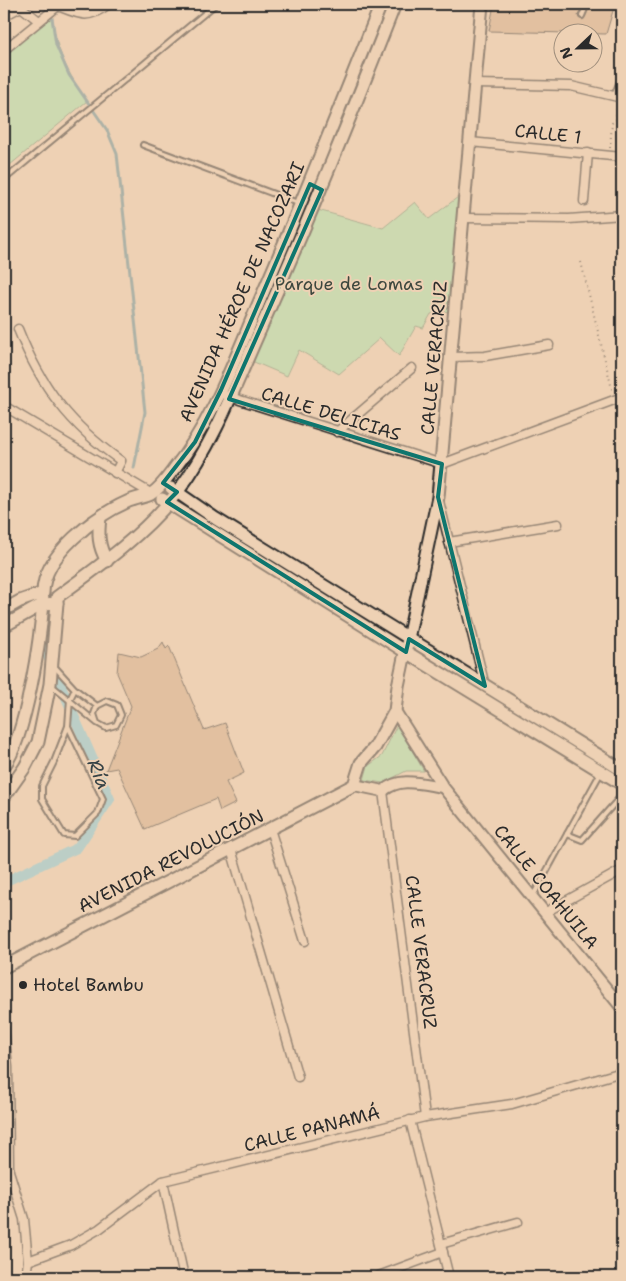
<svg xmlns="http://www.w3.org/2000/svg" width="626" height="1281" viewBox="0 0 626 1281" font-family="'Shantell Sans',sans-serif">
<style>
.green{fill:#a4e3ac;stroke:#68876c}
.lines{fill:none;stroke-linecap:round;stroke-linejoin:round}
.stream{stroke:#5d8b95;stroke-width:3}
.canal{stroke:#7ecbdc;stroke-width:10}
.building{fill:#d2ac88;stroke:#2b2b2b}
.service-casing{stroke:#2b2b2b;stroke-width:8}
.minor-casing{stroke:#2b2b2b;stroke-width:11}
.tertiary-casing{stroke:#2b2b2b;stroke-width:14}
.secondary-casing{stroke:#2b2b2b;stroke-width:15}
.path{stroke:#2b2b2b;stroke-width:2;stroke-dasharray:1 4;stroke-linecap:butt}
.service{stroke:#eed1b4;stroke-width:4}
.minor{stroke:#eed1b4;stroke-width:8}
.tertiary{stroke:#eed1b4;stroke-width:10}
.secondary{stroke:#eed1b4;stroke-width:11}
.marked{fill:none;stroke:#0f766e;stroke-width:4;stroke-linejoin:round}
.poi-dot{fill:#2b2b2b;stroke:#eed1b4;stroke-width:2}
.labels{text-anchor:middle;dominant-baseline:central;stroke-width:4;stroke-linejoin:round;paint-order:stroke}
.street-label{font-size:18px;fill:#2b2b2b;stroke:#eed1b4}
.park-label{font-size:18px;fill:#3d473e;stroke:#eed1b4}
.poi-label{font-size:18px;fill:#2b2b2b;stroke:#eed1b4;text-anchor:start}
.water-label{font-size:19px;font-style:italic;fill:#374346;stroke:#eed1b4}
</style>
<rect width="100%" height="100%" fill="#eed1b4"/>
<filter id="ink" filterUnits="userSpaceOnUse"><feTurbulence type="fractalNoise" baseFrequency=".02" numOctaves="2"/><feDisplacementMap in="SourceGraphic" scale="10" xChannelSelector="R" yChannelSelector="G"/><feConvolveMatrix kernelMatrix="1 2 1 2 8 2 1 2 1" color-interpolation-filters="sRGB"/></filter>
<g filter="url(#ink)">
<g class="green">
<path d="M51,17c6,34 16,55 36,84l-83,69v-117z"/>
<path d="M462,194l-12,117 -19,3 -8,14 -7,-2 -17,30 -19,-18 -41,36 -40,-24 -12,26 -40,-17 67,-150 69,19 32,-26 14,17z"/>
<path d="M397,725l27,46h-18l-23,12 -19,-3 4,-14 14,-10z"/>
</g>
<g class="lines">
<path class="stream" d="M50,4l6,41 13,30 38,55 10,24 28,258 -11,56"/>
<path class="canal" d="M4,882l73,-34 33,-49 -66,-152"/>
</g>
<g class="building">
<path d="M494,4h89l-5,12 4,4 3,-3 6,-13h24l-9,30 -117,-3z"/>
<path d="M163,642l3,7 3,-3 35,84 21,-7 19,50 -18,9 10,21 -16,8 -4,-12 -71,30 -28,-61 -11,2 25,-64 -14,-33 2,-21 22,5 17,-8z"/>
</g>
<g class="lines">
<g class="service-casing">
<g id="service">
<path d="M582,16l5,-12"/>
<path d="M614,96l8,-20"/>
<path d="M143,145l155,58"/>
<path d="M4,180l212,-176"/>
<path d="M55,667l20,22 22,17"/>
<path d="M51,685l46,38 9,5 10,-3 5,-10 -4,-10 -10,-4 -10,5 -3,8 3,9"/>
<path d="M68,726l35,73 -5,14 -23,23 -11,-1 -22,-36v-13l12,-24 14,-36 2,-27 5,-10"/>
<path d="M567,834l15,6 40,-45"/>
<path d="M533,896l67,-122"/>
</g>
</g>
<g class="minor-casing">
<g id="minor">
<path d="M58,6c22,9 30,14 51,-2"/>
<path d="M4,16l17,-9 18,14"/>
<path d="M4,50l54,-44"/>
<path d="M475,84l96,2 51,12"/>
<path d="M470,142l152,15"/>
<path d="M584,201l4,-48"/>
<path d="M464,218l105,1 53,-4"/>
<path d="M18,329c23,58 52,96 103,132l-6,12"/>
<path d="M452,357l33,-1 64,-11"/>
<path d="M227,396l215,68 180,-67"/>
<path d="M4,406l148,88"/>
<path d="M337,432l75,-64"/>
<path d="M439,501l46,185"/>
<path d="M449,542l109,-18"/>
<path d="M383,791l42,326"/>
<path d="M270,829l35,112"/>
<path d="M231,849l67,228"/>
<path d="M546,912l76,-42"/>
<path d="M4,1028l4,39 1,104 15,48 4,42 -2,16"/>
<path d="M410,1120l39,157"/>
<path d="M163,1181l21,96"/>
<path d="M441,1244l77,-22"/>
<path d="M28,1261l43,-16 28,-16 64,-48 262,-64 87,-13 110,-32"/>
<path d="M376,1277l67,-25"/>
</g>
</g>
<g class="tertiary-casing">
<g id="tertiary">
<path d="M395,711l48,76 179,221"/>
<path d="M354,785l29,6c17,-15 39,-7 60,-4"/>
</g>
</g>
<g class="secondary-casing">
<g id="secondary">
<path d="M171,488l45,31 406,251"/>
<path d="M162,499l244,153 216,132"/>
<path d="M100,518c-2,16 -2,28 7,43"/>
<path d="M4,610l16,-9 23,-8c0,-39 54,-78 86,-92 7,-3 16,-4 22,-7 9,-5 17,-17 23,-25 39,-48 60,-108 84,-164 43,-100 83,-200 123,-301"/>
<path d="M4,626l39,-22 14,-1v-6c43,-31 89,-64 122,-107 35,-47 56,-104 80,-158 48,-108 93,-218 136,-328"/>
<path d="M4,766c22,-29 37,-129 39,-167"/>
<path d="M4,797l21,-30 13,-25 12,-58 7,-81"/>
<path d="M4,967l350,-182 7,-22 14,-16 20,-36 3,-25 40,-189 44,-493"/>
</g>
</g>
<g class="path">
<path d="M610,148l2,-25 4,-3 1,-15"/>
<path d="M581,262l32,131"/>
</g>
<use href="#service" class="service"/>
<use href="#minor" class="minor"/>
<use href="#tertiary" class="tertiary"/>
<use href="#secondary" class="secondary"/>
</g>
</g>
<path d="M0 0H626V1281H0ZM310,184l12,6 -93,209 213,65 -4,33 47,189 -76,-47 -3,13 -239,-150 10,-10 -14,-9 32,-41 26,-52z" fill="#eed1b4" fill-opacity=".55" fill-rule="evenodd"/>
<path class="marked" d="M310,184l12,6 -93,209 213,65 -4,33 47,189 -76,-47 -3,13 -239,-150 10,-10 -14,-9 32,-41 26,-52z"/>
<circle class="poi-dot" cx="23" cy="985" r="5"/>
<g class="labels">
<g class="street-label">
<text transform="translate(548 134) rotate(6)">CALLE 1</text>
<text transform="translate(242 292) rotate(-66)">AVENIDA HÉROE DE NACOZARI</text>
<text transform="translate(434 358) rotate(-85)">CALLE VERACRUZ</text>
<text transform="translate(331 414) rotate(17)">CALLE DELICIAS</text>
<text transform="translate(171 861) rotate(-27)">AVENIDA REVOLUCIÓN</text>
<text transform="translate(546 887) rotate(51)">CALLE COAHUILA</text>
<text transform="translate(421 952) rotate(83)">CALLE VERACRUZ</text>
<text transform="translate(312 1129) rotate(-14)">CALLE PANAMÁ</text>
</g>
<g class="park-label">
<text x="349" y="284">Parque de Lomas</text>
</g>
<g class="poi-label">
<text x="33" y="985">Hotel Bambu</text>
</g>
<g class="water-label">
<text transform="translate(99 774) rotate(67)">Ría</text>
</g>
</g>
<rect width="626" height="1281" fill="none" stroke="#eed1b4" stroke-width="20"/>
<rect x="10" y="10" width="606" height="1261" fill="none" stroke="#2b2b2b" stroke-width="2" filter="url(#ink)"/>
<g transform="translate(578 48) rotate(248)"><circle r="24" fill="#eed1b4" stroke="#a08f7d"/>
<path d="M0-4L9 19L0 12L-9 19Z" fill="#2b2b2b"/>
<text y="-8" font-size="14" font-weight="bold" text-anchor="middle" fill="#2b2b2b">N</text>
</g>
</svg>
